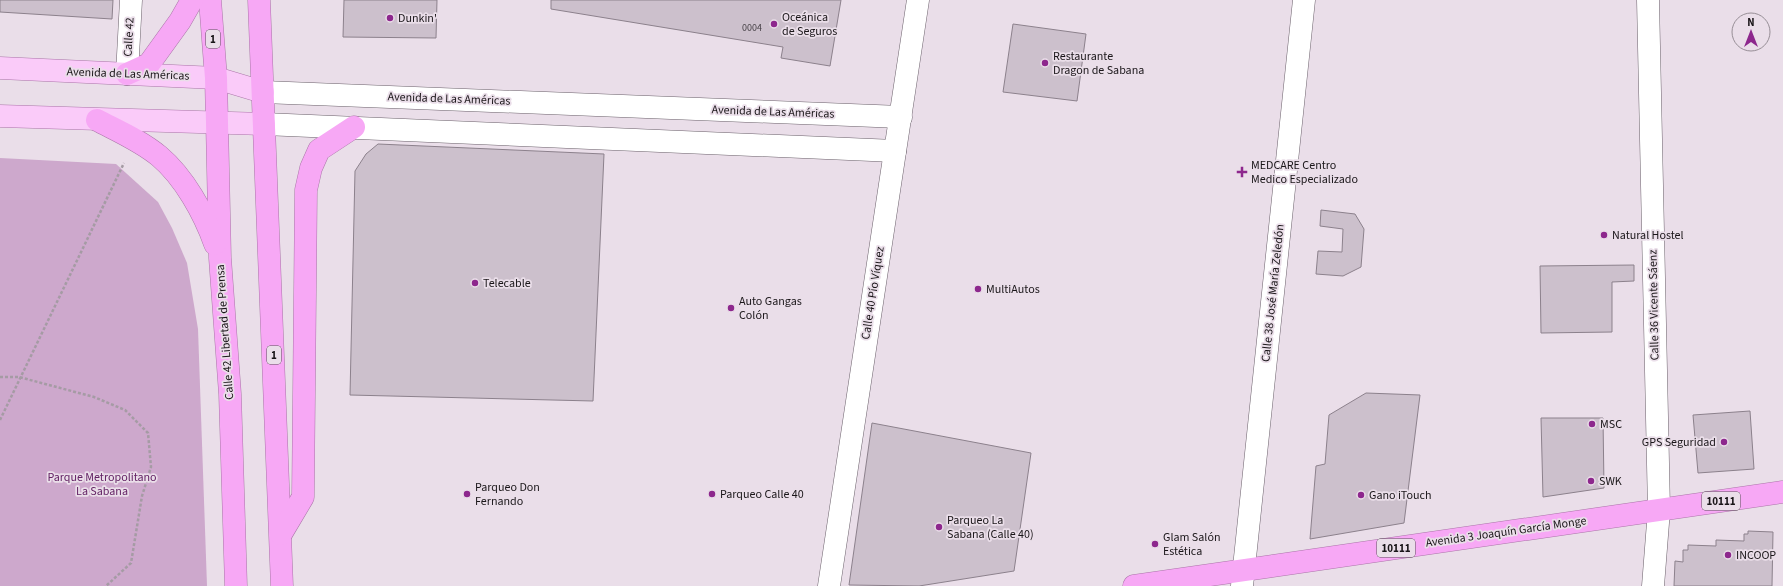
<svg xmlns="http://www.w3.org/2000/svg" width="1783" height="586" viewBox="0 0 1783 586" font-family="'Source Sans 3',sans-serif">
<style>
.green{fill:#cda8cc}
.building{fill:#ccc0cc;stroke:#8c818c}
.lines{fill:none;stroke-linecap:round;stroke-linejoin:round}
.minor-casing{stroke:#6b616b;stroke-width:23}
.major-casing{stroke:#aa75a8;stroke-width:23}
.highway-casing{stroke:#aa75a8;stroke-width:23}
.path{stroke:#a59ba4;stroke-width:2.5;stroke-dasharray:3 2;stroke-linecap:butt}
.minor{stroke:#fff;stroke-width:22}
.major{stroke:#facbf9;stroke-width:22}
.highway{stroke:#f7a8f5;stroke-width:22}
.poi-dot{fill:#8d278d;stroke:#eadee9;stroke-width:1.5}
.labels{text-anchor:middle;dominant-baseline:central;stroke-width:3.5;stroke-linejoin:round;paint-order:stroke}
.number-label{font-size:10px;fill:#464046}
.shield{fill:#eadee9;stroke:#585257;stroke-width:1}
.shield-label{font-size:11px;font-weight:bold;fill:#1a1619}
.poi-label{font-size:12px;fill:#1a1619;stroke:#eadee9;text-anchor:start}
.street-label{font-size:12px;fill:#1a1619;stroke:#eadee9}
.park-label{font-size:12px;fill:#632264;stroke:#eadee9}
</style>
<rect width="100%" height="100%" fill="#eadee9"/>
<path class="green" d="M0,158l116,6 42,38 14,26 15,35 11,66 9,257h-207z"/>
<g class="building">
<path d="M0,0h113l-1,19 -112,-7z"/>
<path d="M344,0h93l-1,38 -93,-1z"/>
<path d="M551,0h290l-11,66 -49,-8 2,-11 -232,-38z"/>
<path d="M1013,24l73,10 -9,67 -74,-9z"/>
<path d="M378,144l226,10 -11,247 -243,-6 5,-224 11,-17z"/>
<path d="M1321,210l34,4 9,15 -3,38 -18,9 -27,-2 2,-23 24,1 1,-23 -23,-3z"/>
<path d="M1634,265v16l-22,1v50l-71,1 -1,-67z"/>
<path d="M1366,393l54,2 -16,128 -94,16 6,-73 9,-2 4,-49z"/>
<path d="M1750,411l4,58 -56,4 -5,-58z"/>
<path d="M1541,418h62l1,70 -61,9z"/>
<path d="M872,423l159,30 -17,118 -95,15 -70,-1z"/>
<path d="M1748,531l25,1 -1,54h-98l1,-25 8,1v-12h5v-5l28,1v-6l28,1v-7h4z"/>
</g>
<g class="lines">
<g class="minor-casing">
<g id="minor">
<path d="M1648,0l11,510 -6,76"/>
<path d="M127,74l4,-74"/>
<path d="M263,92l638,25"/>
<path d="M264,124l631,27"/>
<path d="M829,586l89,-586"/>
<path d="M1242,586l62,-586"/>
</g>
</g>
<g class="major-casing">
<g id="major">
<path d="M0,68l216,10 47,14"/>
<path d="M0,116l264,8"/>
</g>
</g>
<g class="highway-casing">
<g id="highway">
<path d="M210,0l6,78 4,180 10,136 6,192"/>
<path d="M259,0l23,586"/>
<path d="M127,74l22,-10 31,-43 12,-21"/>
<path d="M97,120c21,11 44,21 62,36 25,21 45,57 56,88"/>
<path d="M281,534l22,-37 3,-307 5,-22 8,-18 35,-23"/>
<path d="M1134,586l649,-94"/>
</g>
</g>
<g class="path">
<path d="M0,377h19l75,20 31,13 23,23 3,34 -9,29 -11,67 -25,23"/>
<path d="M0,420l124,-257"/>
</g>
<use href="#minor" class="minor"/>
<use href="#major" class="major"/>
<use href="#highway" class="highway"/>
</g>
<g class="poi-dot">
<circle cx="390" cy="18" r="4"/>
<circle cx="774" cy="24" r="4"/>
<circle cx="1045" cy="63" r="4"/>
<path d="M1240 166h4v4h4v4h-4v4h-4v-4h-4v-4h4z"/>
<circle cx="1604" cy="235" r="4"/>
<circle cx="475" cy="283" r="4"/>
<circle cx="978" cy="289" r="4"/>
<circle cx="731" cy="308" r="4"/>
<circle cx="1592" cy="424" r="4"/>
<circle cx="1724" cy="442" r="4"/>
<circle cx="1591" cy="481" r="4"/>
<circle cx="467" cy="494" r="4"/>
<circle cx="712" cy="494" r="4"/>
<circle cx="1361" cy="495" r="4"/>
<circle cx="939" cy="527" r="4"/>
<circle cx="1155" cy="544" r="4"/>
<circle cx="1728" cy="555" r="4"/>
</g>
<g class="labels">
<g class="number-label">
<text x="752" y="28">0004</text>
</g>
<g class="shield">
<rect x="206" y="30" width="14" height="18" rx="3"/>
<rect x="267" y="346" width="14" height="18" rx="3"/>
<rect x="1702" y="492" width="38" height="18" rx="3"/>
<rect x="1377" y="539" width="38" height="18" rx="3"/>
</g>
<g class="shield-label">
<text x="213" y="39">1</text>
<text x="274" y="355">1</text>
<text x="1721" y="501">10111</text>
<text x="1396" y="548">10111</text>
</g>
<g class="poi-label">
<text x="782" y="17">Oceánica<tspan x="782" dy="14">de Seguros</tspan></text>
<text x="398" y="18">Dunkin'</text>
<text x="1053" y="56">Restaurante<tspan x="1053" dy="14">Dragon de Sabana</tspan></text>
<text x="1251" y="165">MEDCARE Centro<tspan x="1251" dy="14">Medico Especializado</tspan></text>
<text x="1612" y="235">Natural Hostel</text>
<text x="483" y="283">Telecable</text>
<text x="986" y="289">MultiAutos</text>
<text x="739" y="301">Auto Gangas<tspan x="739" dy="14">Colón</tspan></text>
<text x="1600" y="424">MSC</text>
<text x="1716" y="442" text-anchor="end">GPS Seguridad</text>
<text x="1599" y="481">SWK</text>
<text x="475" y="487">Parqueo Don<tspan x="475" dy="14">Fernando</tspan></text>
<text x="720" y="494">Parqueo Calle 40</text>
<text x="1369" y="495">Gano iTouch</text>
<text x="947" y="520">Parqueo La<tspan x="947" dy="14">Sabana (Calle 40)</tspan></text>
<text x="1163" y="537">Glam Salón<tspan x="1163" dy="14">Estética</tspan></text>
<text x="1736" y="555">INCOOP</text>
</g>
<g class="street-label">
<text transform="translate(129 37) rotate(-87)">Calle 42</text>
<text transform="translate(128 74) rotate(2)">Avenida de Las Américas</text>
<text transform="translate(449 99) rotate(2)">Avenida de Las Américas</text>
<text transform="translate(773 112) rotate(2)">Avenida de Las Américas</text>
<text transform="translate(873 293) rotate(-81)">Calle 40 Pío Víquez</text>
<text transform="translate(1273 293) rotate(-84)">Calle 38 José María Zeledón</text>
<text transform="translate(1654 305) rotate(-91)">Calle 36 Vicente Sáenz</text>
<text transform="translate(225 332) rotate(-94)">Calle 42 Libertad de Prensa</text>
<text transform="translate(1506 532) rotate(-8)">Avenida 3 Joaquín García Monge</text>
</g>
<g class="park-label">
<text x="102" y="477">Parque Metropolitano<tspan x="102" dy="14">La Sabana</tspan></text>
</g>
</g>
<g transform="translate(1751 32)"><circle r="19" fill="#eadee9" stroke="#978e96"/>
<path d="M0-3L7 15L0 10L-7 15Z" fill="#8d278d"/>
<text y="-6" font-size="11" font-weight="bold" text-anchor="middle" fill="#1a1619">N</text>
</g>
</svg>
